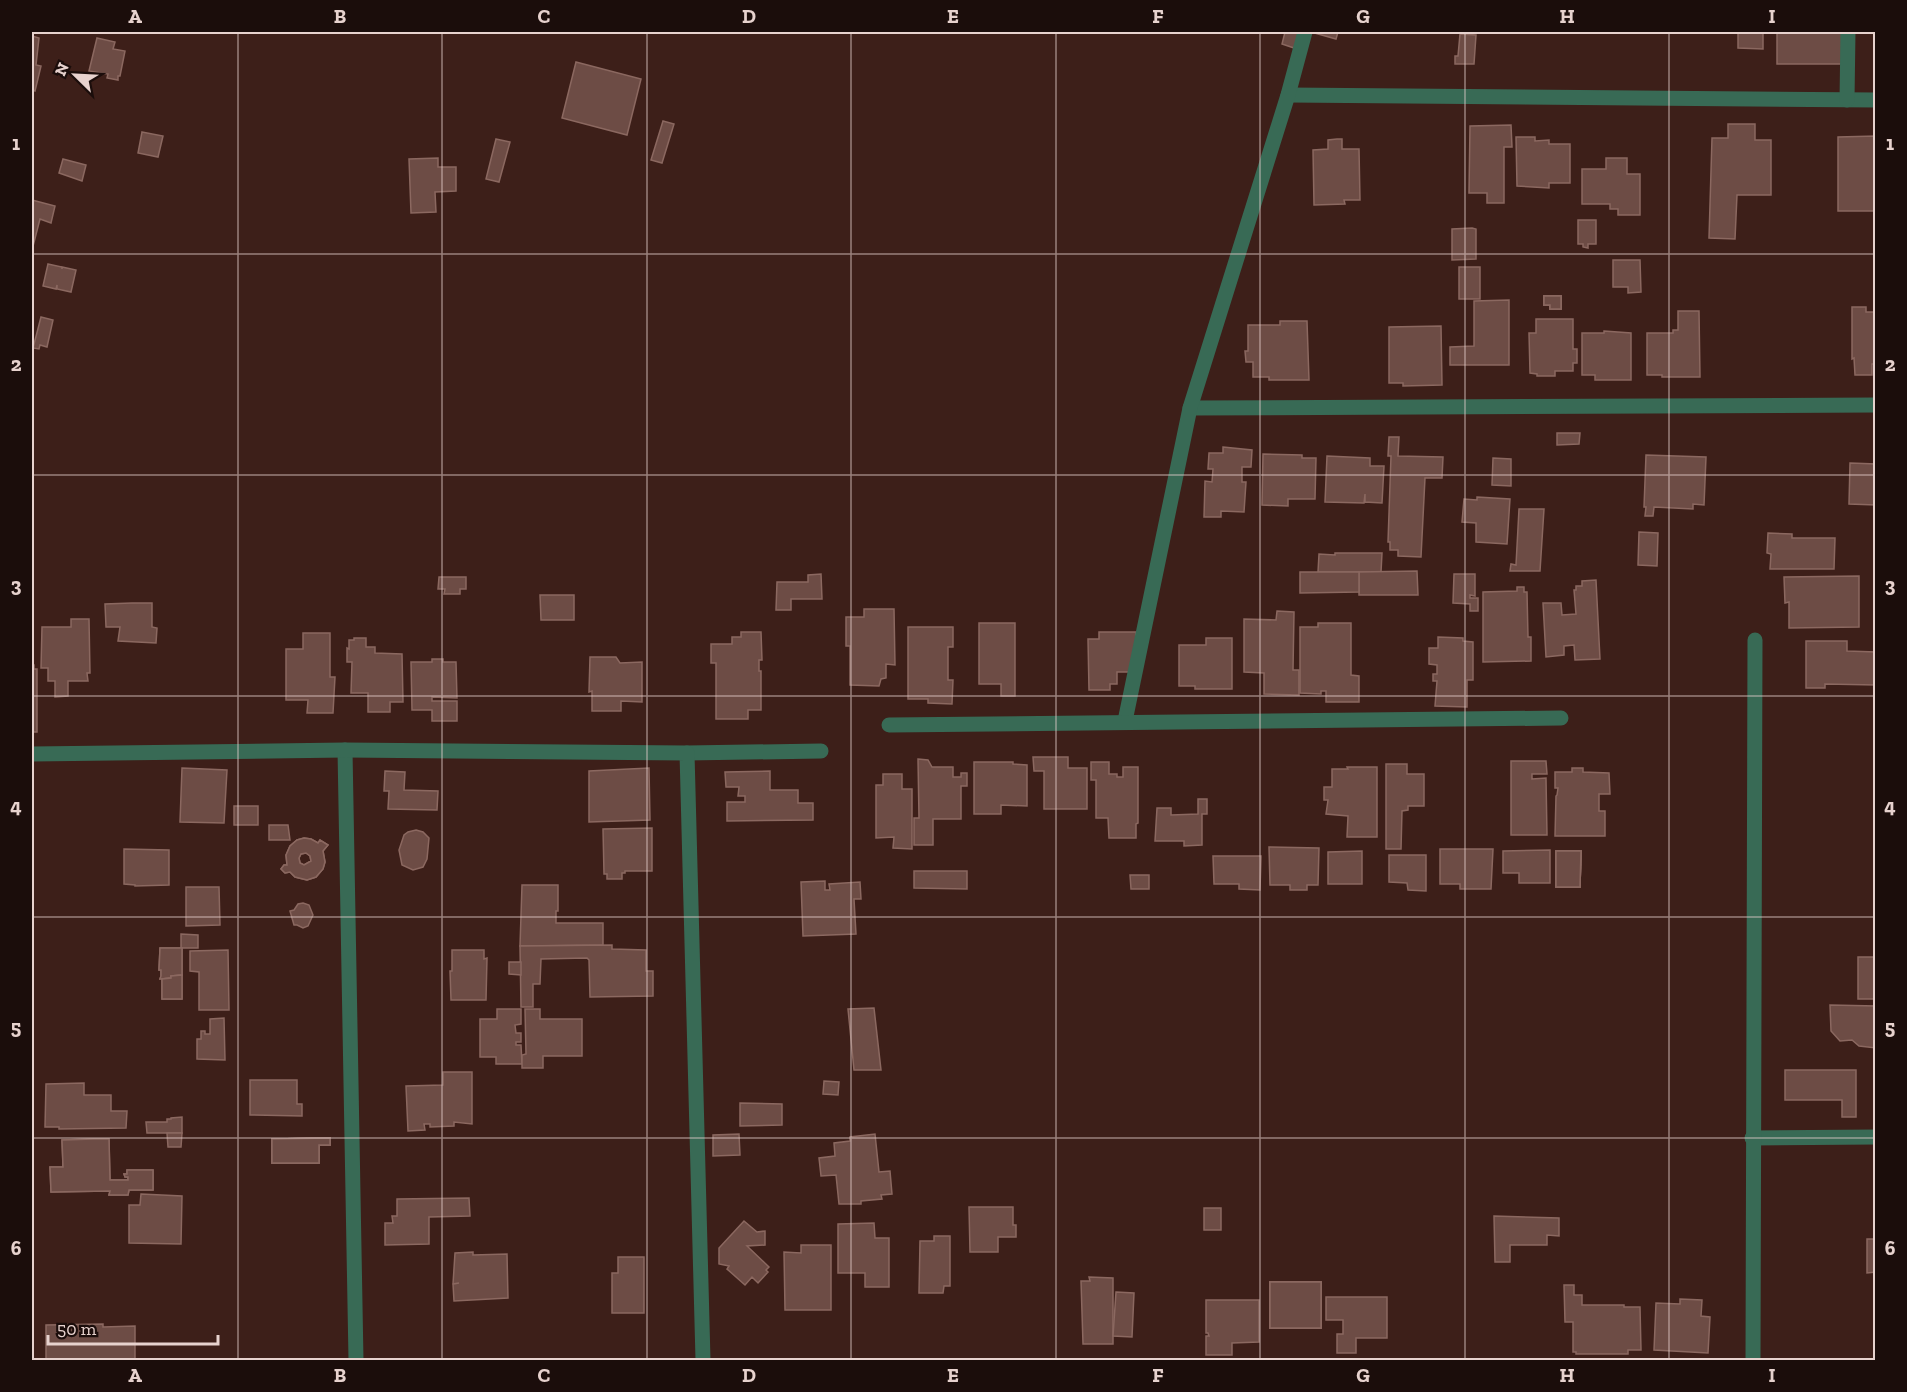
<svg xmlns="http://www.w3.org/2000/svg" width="1907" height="1392" viewBox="0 0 1907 1392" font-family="'Zilla Slab',serif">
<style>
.building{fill:#6d4c45;stroke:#8b6860;stroke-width:1.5;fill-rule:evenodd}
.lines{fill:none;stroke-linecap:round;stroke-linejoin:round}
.minor{stroke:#386a55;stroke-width:15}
.grid{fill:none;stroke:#e7d2ce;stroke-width:1.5;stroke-opacity:0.55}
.neatline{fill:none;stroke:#e7d2ce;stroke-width:2}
.grid-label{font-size:20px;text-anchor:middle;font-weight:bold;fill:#e7d2ce}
</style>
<rect width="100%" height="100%" fill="#3d1f19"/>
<g class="building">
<path d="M1285,32h16l-7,16 -12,-4z"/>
<path d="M1311,32h27l-2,7z"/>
<path d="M1738,32h25v17l-25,-1z"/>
<rect x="1777" y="32" width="66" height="32"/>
<path d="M1460,34l16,1 -2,29h-19v-8h3z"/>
<path d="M32,36l7,2 -3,27 5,1 -6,25 -3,-1z"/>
<path d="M97,38l18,4 -2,7 12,2 -5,25h-2v4l-11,-2 1,-4 -19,-3z"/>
<path d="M576,62l65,17 -14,56 -65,-17z"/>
<path d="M663,121l11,3 -12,39 -11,-3z"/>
<path d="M1728,124h27v16h16v55h-34l-2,44 -26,-1 3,-100h16z"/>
<path d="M1511,125l1,22h-8v56h-17v-10h-18l1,-67z"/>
<path d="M142,132l21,4 -5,21 -20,-4z"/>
<path d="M1876,136v75h-38v-74z"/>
<path d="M1516,137h19v4l14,-1v4h21v39h-21v5l-32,-2z"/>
<path d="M496,139l14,3 -11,40 -13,-3z"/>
<path d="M1337,139h5v10h17l1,51h-16l1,4 -31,1 -1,-55 15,-1v-9z"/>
<path d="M438,158v9h18v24l-21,1 1,20 -25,1 -2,-54z"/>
<path d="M1606,158h21v16h13v41h-22v-6h-8v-5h-28v-35h24z"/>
<path d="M63,159l23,6 -4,16 -23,-8z"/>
<path d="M32,200l23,6 -4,17 -11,-4 -8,31z"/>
<path d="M1578,220h18v24h-8v4l-5,-1v-3h-5z"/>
<path d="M1472,228l4,1v30l-24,1v-31z"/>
<path d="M1613,260h27l1,32 -13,1v-6h-15z"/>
<path d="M48,264l14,3v2v-2l14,3 -5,22 -14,-3v-4l-1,4 -13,-3z"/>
<rect x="1459" y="267" width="21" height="32"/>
<path d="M1544,296h17v13h-11v-4h-6z"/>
<path d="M1544,296h17v13h-11v-4h-6z"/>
<path d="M1544,296h17v13h-11v-4h-6z"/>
<path d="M1544,296h17v13h-11v-4h-6z"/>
<path d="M1544,296h17v13h-11v-4h-6z"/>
<path d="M1509,300v65h-59v-18l24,-1v-45z"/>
<path d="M1852,307h14v5h10v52h-4v11h-17l-1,-17 -2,1z"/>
<path d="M1678,311h21l1,66h-38v-2h-15v-42h26v-3h5z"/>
<path d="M41,317l12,3 -6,27 -7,-2 -1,4 -6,-1z"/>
<path d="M1536,319h37v30h4v14h-4v8h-18v5h-18v-2l-7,-1 -1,-40h7z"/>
<path d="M1280,321h27l2,59h-40v-3h-16v-15h-7l-1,-11h3v-26h32z"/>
<path d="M1441,326l1,59 -39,1v-3h-14v-56z"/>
<path d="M1604,331l27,2v47h-36v-5h-13v-42h22z"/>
<path d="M1557,433h23l-1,11 -22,1z"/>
<path d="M1389,437h10l-1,19 45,1 -1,21h-17l-4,79 -23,-1v-6h-8v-8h-2l3,-86h-3z"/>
<path d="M1223,447l29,3 -1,17h-9v15h4l-2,30 -23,-1v6h-17l1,-36 7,1 1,-13h-5l1,-16h14z"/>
<path d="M1263,454l39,1v3h14l-1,41h-27v7l-26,-1z"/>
<path d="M1646,455l60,2 -2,48 -11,-1v5l-39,-2 -1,9h-8l1,-9h-2z"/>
<path d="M1327,456l43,2v8h14l-2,37 -17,-1v-8l-1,9 -39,-1z"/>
<path d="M1493,458l18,1v27l-19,-1z"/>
<path d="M1850,463l26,1v41l-27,-1z"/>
<path d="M1477,497l33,2 -3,45 -31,-2v-19l-14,-1 2,-23 13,1z"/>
<path d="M1519,509h25l-4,62h-30l1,-7 5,1z"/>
<path d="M1639,532l19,1 -1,33 -19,-1z"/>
<path d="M1768,533l24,1v4h43l-1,31h-64l1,-15 -4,-1z"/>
<path d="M1335,553h47l-1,19h-63l1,-18 16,1z"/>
<path d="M1417,571l1,24h-59v-23z"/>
<path d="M1300,572h59v20l-59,1z"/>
<path d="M821,574l1,25h-31v11h-15l1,-28h31v-7z"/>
<path d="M1454,574h21v22l-5,-1v3h8v13h-8v-7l-17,-1z"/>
<path d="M1859,576v51l-70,1v-26l-4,1 -1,-26z"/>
<path d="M439,577h27v12h-6v5h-16l1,-5h-7z"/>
<path d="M1596,580l4,79 -25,1 -1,-15 -10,1v9l-18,2 -3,-54h18l1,12 14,-1 -2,-24h2v-4h6v-5z"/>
<path d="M1517,587h7v5h3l1,45h3v24l-48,1v-70l34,-1z"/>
<path d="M540,595h34v25h-33z"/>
<path d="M132,603h20v24l5,1 -1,15 -38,-2 2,-14h-14l-1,-23z"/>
<path d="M864,609h30l1,56 -9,-1v14l-5,1 -2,7 -29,-1v-39h-4v-29h18z"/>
<path d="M1277,611l17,1 -1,58h6v25l-35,-1v-21l-20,-1v-53l32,1z"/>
<path d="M71,619h18l1,54h-3l1,8h-20v15l-13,1v-16h-7v-13h-7l1,-41h29z"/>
<path d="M979,623h36v73h-14v-12h-22z"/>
<path d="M1318,623h33v52l8,1v26h-33v-11h-5v3l-21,-1v-66h18z"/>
<path d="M908,627h45v20h-5v33h5l-1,24 -24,-1v-4h-20z"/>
<path d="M741,632h20l1,28h-3v11h2v39h-13v9h-32v-56h-5v-19h21v-7h9z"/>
<path d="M1099,632h37v40h-19v12h-7v6h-21l-1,-51h11z"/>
<path d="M303,633h27v44h5l-2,36h-26l1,-13h-22v-51h17z"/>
<path d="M1438,637l25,1v3l10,1v38h-6v27l-32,-1 2,-25h-4v-7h4v-9l-8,-1v-16h9z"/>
<path d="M354,638h12v9h9v6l27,1 1,48h-13v10h-22v-19h-17l1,-31h-5v-14l2,1v-9h5z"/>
<path d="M1206,638h26v51h-37v-3h-16v-41h27z"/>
<path d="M1806,641h41v10l29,1v33l-51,-1v4h-19z"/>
<path d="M590,657h26l4,6 22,-1v40l-21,-1v10h-29v-20l-3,1z"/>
<path d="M432,659h11v3h13l1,36 -25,-1v4h25v20h-25v-11h-20l-1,-48h21z"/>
<path d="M32,665h2v4h3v63h-5z"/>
<path d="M1033,757h35v11h19v41h-43v-38h-10z"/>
<path d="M918,759l10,1 4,7h21v10h8v-4h6v13h-6v33h-28v26h-19v-27h5z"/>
<path d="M1511,761h35l1,13h-15v5l14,-1 1,57h-36z"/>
<path d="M974,762h39v2l14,1v41l-26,-1v9h-27z"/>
<path d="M1091,762h18v12h8v3h6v-10h15v56l-2,1v14h-27l-1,-20h-12v-38h-5z"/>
<path d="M1386,764h21v10h17v32h-16v4l-6,1 -1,38h-15z"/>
<path d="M1347,767h30v70h-30l1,-21 -22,-2 2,-14h-4v-13h8v-18h16z"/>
<path d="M182,768l45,2 -3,53 -44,-1z"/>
<path d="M649,768l1,52 -61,2v-51z"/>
<path d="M1572,768h11v4l26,1 1,21h-11v17h6v25h-50l1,-40 1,-1 1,-7h-3v-16h17z"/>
<path d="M385,771l20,1 -1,18 34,1 -1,19 -49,-1 1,-18h-5z"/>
<path d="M770,771v19h28v13h15v17l-86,1v-19h18v-6h-7l1,-9h-13l-1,-15z"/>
<path d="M883,774h19v15h10v60l-19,-1 1,-11 -18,1v-53h7z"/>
<path d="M1198,799h9v15h-5v31l-18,1v-5h-29l2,-33h14v7l27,-1z"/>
<rect x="234" y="806" width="24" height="19"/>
<path d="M269,825h19l2,15h-21z"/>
<path d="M652,828v43h-27v2h-3v6h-15v-5h-3l-1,-45z"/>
<path d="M416,830l7,2 6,6 -2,21 -4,8 -10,3 -11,-5 -3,-15 5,-15 4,-3z"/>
<path d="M304,838l7,1 7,4 2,-3 8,5 -5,6 2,11 -2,7 -7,8 -9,3 -12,-3 -5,-5 -5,1 -4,-4 3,-4h3l-1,-10 4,-9 7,-6zM306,853l4,3 1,5 -7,4 -4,-2 -1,-5 2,-4z"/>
<path d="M304,838l7,1 7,4 2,-3 8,5 -5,6 2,11 -2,7 -7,8 -9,3 -12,-3 -5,-5 -5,1 -4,-4 3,-4h3l-1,-10 4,-9 7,-6zM306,853l4,3 1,5 -7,4 -4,-2 -1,-5 2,-4z"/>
<path d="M1269,847l50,1 -1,37h-11v5h-17v-5h-20z"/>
<path d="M124,849l45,1v35l-34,1v-1l-11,-1z"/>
<path d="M1440,849h53l-2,40h-31v-5h-20z"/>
<path d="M1550,850v33h-31v-10h-16v-22z"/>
<path d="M1362,851v33h-34v-32z"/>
<path d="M1556,851h25l-1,36h-24z"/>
<path d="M1556,851h25l-1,36h-24z"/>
<path d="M1556,851h25l-1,36h-24z"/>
<path d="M1556,851h25l-1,36h-24z"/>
<path d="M1556,851h25l-1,36h-24z"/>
<path d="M1389,855h37v36l-18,-1 -1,-7 -18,-1z"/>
<path d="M1213,856h48l-1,34 -21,-1v-5h-25z"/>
<path d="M914,871h53v18l-53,-1z"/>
<path d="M1130,875h19v14h-18z"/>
<path d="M825,881v9h5l-1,-6 31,-2 1,17h-7l2,35 -53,2 -2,-54z"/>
<path d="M522,885h36v26h-2v12h47v22l-83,1z"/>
<path d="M186,887h33l1,38 -34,1z"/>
<path d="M303,903l6,2 4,10 -5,11 -5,2 -6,-3h-3l-4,-14 4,-1 4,-6z"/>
<path d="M181,934l17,1v13h-17z"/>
<path d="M612,945v4l34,1v21h7v25l-63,1 -1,-37 -2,-2 -46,1 -1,25h-7v23h-12l-1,-61z"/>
<path d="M160,948h22v27l-11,1v2l-11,1 1,-3v-6h-2z"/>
<path d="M160,948h22v27l-11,1v2l-11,1 1,-3v-6h-2z"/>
<path d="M228,950l1,60h-30v-38l-9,-1v-20z"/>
<path d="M452,950h32v9l3,-1 -1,42h-35l-1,-29h2z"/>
<path d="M1858,957h17l1,42h-18z"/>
<path d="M509,962h12v13l-12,-1z"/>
<path d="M182,975v24h-20v-20l9,-1v-2z"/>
<path d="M182,975v24h-20v-20l9,-1v-2z"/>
<path d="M1830,1005l46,1v42l-17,-2 -7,-6 -12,1 -9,-10z"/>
<path d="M874,1008l7,62h-27l-6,-61z"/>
<path d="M497,1009h24v15l-6,1 1,8h5v9h-5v3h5l1,19h-26v-7h-16v-38h17z"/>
<path d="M525,1009h15v10h42v37h-39v12h-21v-13l4,-1z"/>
<path d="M224,1018l1,42 -28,-1v-20h4v-8h4v3h5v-15z"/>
<path d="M1785,1070h71v47h-14v-17h-57z"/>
<path d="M443,1072h29v52l-18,-2v4l-24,1v-3h-6l1,6 -17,1 -2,-45 37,-1z"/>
<path d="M250,1080h47v24h5v12l-52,-1z"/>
<path d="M824,1081l15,1 -1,13 -15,-1z"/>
<path d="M84,1083v12h27v16h16l-1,17 -67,1v-2h-14l1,-43z"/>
<path d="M740,1103l42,1v21l-42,1z"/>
<path d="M182,1117v16h-35l-1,-11h21v-3h4v-1z"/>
<path d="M167,1133h15l-1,14h-13z"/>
<path d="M739,1134l1,21 -27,1v-21z"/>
<path d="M875,1134l4,38 11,-1 2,23 -11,1 1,4 -21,2v3h-22l-3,-29 -15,1 -2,-18 16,-2 -1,-13 16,-2v-4z"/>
<path d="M330,1138v7h-11v18h-47v-24z"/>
<path d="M330,1138v7h-11v18h-47v-24z"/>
<path d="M330,1138v7h-11v18h-47v-24z"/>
<path d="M330,1138v7h-11v18h-47v-24z"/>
<path d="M330,1138v7h-11v18h-47v-24z"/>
<path d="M94,1139h15l1,41h18v-3h-3l-1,-3h3v-4h26v20h-24l-1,5h-19l1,-4 -59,1 -1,-25h13l-1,-27z"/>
<path d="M94,1139h15l1,41h18v-3h-3l-1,-3h3v-4h26v20h-24l-1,5h-19l1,-4 -59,1 -1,-25h13l-1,-27z"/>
<path d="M141,1194l41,2 -1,48 -52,-1v-38h11z"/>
<path d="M469,1198l1,18 -41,1v27l-44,1v-22h8l-1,-7h5v-17z"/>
<path d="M969,1207h44v18h3v12h-18v15h-28z"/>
<rect x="1204" y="1208" width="17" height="22"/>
<path d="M1494,1216l65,2v18l-12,-1v10h-37v17h-15z"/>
<path d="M744,1221l13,11 8,-1v14l-18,1 22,21 -3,3 2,2 -10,11 -6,-6 -7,8 -18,-16 2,-3 -10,-2v-16z"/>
<path d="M874,1223l1,15h14v49h-24v-14h-27v-49z"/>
<path d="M934,1236h16v50h-6l-1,7h-24l1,-52h14z"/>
<path d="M1867,1239h9v33l-9,1z"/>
<path d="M801,1245h30v65h-46l-1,-58 17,1z"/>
<path d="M473,1252v3l34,-1 1,44 -54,3 -1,-17 6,-1 -6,1 2,-31z"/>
<path d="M618,1257h26v56h-32v-40h6z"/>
<path d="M1089,1277l24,1v66h-30l-2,-63h9z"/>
<rect x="1270" y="1282" width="51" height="46"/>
<rect x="1270" y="1282" width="51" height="46"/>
<rect x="1270" y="1282" width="51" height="46"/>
<rect x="1270" y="1282" width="51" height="46"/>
<rect x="1270" y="1282" width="51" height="46"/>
<path d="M1564,1285h10v10h8v10h42v2h16l1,43h-13v4h-52v-2h-3v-30h-8z"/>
<path d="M1116,1292l18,1 -2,44 -19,-1z"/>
<path d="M1326,1297h61v41h-31v15h-19v-19h6v-14h-17z"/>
<path d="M1680,1299l22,1 -1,16 9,1 -2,36 -54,-3 2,-47 24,1z"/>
<path d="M1206,1300h53v42l-27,1v12h-26v-19h3l-1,-3h-2z"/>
<path d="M103,1324v3l32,-1v34h-89v-35z"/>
</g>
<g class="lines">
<g class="minor">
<path d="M1288,95l588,5"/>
<path d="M1847,100l1,-68"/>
<path d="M1190,408l686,-3"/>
<path d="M1125,721l65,-313 98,-313 17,-63"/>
<path d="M889,725l672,-7"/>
<path d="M345,750l11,610"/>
<path d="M687,753l134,-2"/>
<path d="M32,754l313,-4 342,3 16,607"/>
<path d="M1752,1138l124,-1"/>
<path d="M1753,1360l2,-720"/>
</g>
</g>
<path class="grid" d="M238,32v1328M442,32v1328M647,32v1328M851,32v1328M1056,32v1328M1260,32v1328M1465,32v1328M1669,32v1328M32,254h1844M32,475h1844M32,696h1844M32,917h1844M32,1138h1844"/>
<rect width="1907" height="1392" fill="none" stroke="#1b0d0b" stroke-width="66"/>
<g transform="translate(75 75) rotate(294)" stroke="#1b0d0b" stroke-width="4.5" paint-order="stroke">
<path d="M0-4.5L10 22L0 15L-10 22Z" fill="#e7d2ce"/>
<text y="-9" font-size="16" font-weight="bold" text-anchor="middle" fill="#e7d2ce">N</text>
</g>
<path d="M48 1335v9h170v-9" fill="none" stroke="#e7d2ce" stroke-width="3"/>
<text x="57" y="1335" font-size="18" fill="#e7d2ce" stroke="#1b0d0b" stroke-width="4.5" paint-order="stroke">50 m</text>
<rect x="33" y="33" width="1841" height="1326" class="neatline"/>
<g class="grid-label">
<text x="135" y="23">A</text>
<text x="340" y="23">B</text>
<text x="544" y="23">C</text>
<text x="749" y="23">D</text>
<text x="953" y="23">E</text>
<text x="1158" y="23">F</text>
<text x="1363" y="23">G</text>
<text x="1567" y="23">H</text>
<text x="1772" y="23">I</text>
<text x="16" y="150">1</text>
<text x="1890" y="150">1</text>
<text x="16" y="371">2</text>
<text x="1890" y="371">2</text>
<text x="16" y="592">3</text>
<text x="1890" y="592">3</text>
<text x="16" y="813">4</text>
<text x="1890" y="813">4</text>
<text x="16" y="1034">5</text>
<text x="1890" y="1034">5</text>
<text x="16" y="1255">6</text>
<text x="1890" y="1255">6</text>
<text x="135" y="1382">A</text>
<text x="340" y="1382">B</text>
<text x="544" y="1382">C</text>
<text x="749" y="1382">D</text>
<text x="953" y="1382">E</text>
<text x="1158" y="1382">F</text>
<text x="1363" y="1382">G</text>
<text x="1567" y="1382">H</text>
<text x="1772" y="1382">I</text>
</g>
</svg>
